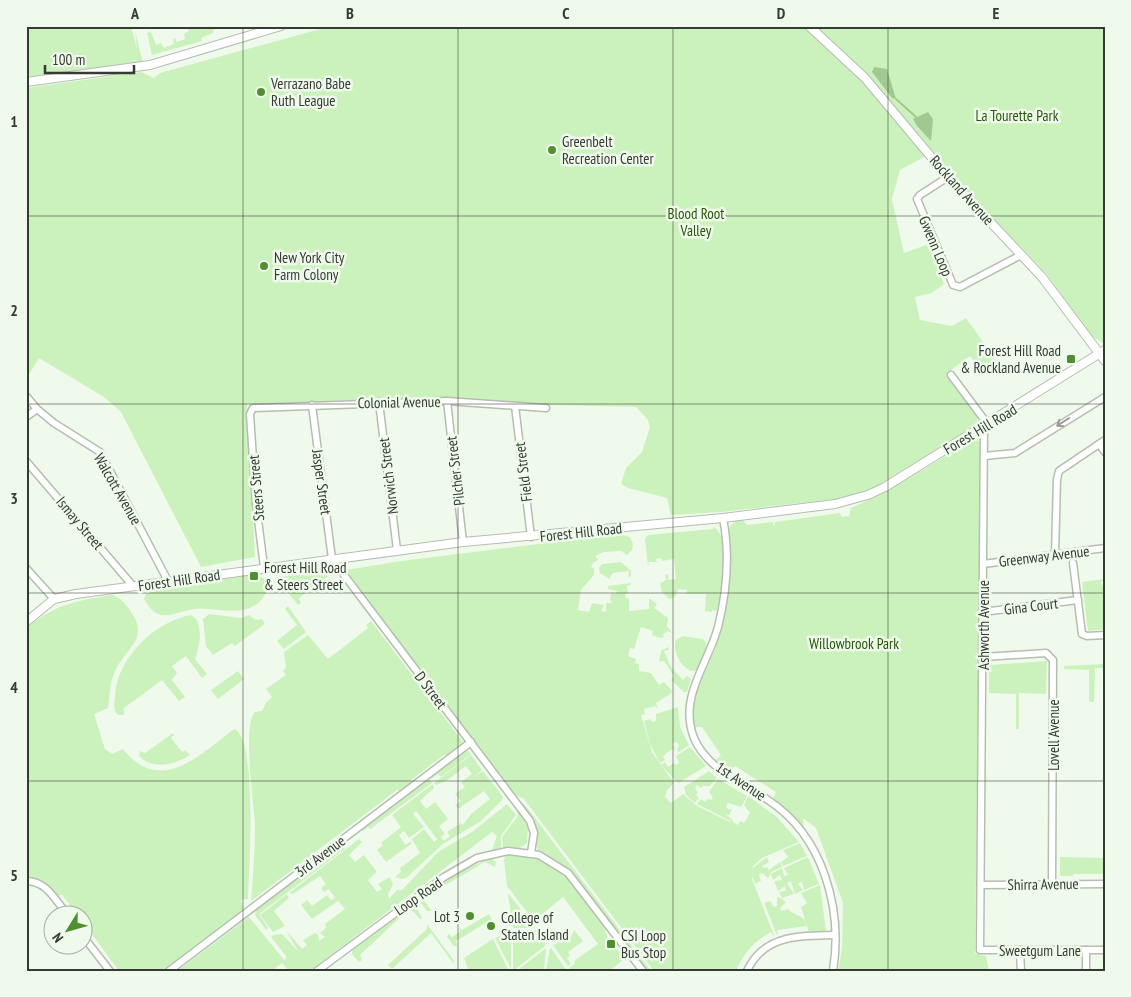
<svg xmlns="http://www.w3.org/2000/svg" width="1131" height="997" viewBox="0 0 1131 997" font-family="'PT Sans Narrow',sans-serif">
<style>
.green{fill:#cbf2bc}
.water{fill:#a1c891}
.lines{fill:none;stroke-linecap:round;stroke-linejoin:round}
.stream{stroke:#a1c891;stroke-width:2}
.minor-casing{stroke:#b5beb1;stroke-width:9}
.tertiary-casing{stroke:#b5beb1;stroke-width:10}
.minor{stroke:#fff;stroke-width:6}
.tertiary{stroke:#fff;stroke-width:8}
.oneway{stroke:#9a9c9a}
.grid{fill:none;stroke:#363a35;stroke-width:1;stroke-opacity:0.55}
.poi-dot{fill:#508f30;stroke:#f0faec;stroke-width:2}
.labels{text-anchor:middle;dominant-baseline:central;stroke-width:5;stroke-linejoin:round;paint-order:stroke}
.poi-label{font-size:15px;fill:#363a35;stroke:#f0faec;text-anchor:start}
.park-label{font-size:15px;fill:#265607;stroke:#f0faec}
.street-label{font-size:15px;fill:#363a35;stroke:#f0faec}
.neatline{fill:none;stroke:#363a35;stroke-width:2}
.grid-label{font-size:16px;text-anchor:middle;font-weight:bold;fill:#363a35}
</style>
<rect width="100%" height="100%" fill="#f0faec"/>
<g class="green">
<path d="M26,26h105l6,23 -2,-18 8,32 -117,15z"/>
<path d="M186,26h28l-1,7 -12,5 1,3 -50,14 -5,-22 8,-3 -4,2 5,13 5,-2 3,5 10,-4 -1,-5 2,-1 2,4 8,-3 -1,-5 5,-3z"/>
<path d="M331,26h474l70,67 51,63 -26,14 -8,29 12,54 25,-9 15,40 -12,9 -17,4 5,23 32,6 14,-8 32,45 -16,10 -12,-17 -23,17 30,44v7l-102,63 -19,8 -20,4 -115,13 -50,3 -4,-17 -39,-10 -7,-4 5,-16 16,-16 8,-25 -2,-7 -12,-13 -86,-2 -119,-8 -184,7 8,153 -54,10 -80,-155 -17,-15 -65,-39 -9,15 -4,2v-287l115,-16 13,6 6,-5z"/>
<path d="M816,26h289v316l-2,1 -13,-8 -44,-62 -75,-78 -105,-121z"/>
<path d="M974,439l5,2 2,8 -6,504 11,3 3,15h-151l4,-23 1,-45 -27,-75 -13,-10 1,11 -31,-30 3,-7 -41,-26 -5,5 -14,-11 5,-5 -19,-28h-8c-6,-30 12,-53 22,-80 9,-25 15,-66 15,-94 1,-9 -3,-18 -1,-27l7,-7h5l5,6 26,-3 1,5 1,-5 65,-9 2,4 7,-1 2,-8 29,-13z"/>
<path d="M714,527c19,13 6,63 3,84l-5,-1v2l-7,-1 1,-17h-20l1,-4 -9,-1 -3,8 -6,2 -7,-7 -2,-8 6,-4 -1,-5 3,-1v6l8,-1 -2,-20 -12,2 -1,-3 -5,1 1,3h-8l-1,4 -3,-27 3,-4 65,-6z"/>
<path d="M620,534l10,3 3,7 -1,6 -5,5 -6,-4 -17,1 -9,4 3,4 -5,3 -2,4 3,1v7l-13,15 -3,20 11,2 3,-9 12,2 -3,6 5,1v-9h6l-2,-3 1,-7 5,1 1,-3 -9,-2v-3l23,-3v2l-4,1 1,7 -3,1 1,4 3,1v12l20,-2v-11l8,6 -3,4 14,10 -1,8 5,7 -4,-2 -5,3 1,3 -4,1 -8,-3 1,-4 -12,-4 -7,22 -4,-1 -2,8 8,3 -1,4 4,1v7l12,2 8,12 5,-3 9,10 -17,11 2,6 -3,-3 -11,3 1,5 -4,1 11,37 22,31 -7,7 -2,7 6,6 12,-9 14,12 33,16 2,-4 1,4 5,3 2,-4 4,2 6,-10 -6,-8 4,-9 29,21 22,25 -37,16 -9,8 -1,13 23,59 -4,-6c-18,10 -27,21 -35,39h-82l-130,-172 -11,-5 -167,-224 55,-9z"/>
<path d="M621,562l10,9v5l-3,1 1,-6 -16,2 -4,6 -9,-6 -1,-5 3,-4z"/>
<path d="M334,570l3,6 -6,-2 -32,24 2,5 -3,2 -20,-25 3,-3z"/>
<path d="M251,575l1,3 7,-2 6,3c3,6 2,13 -1,17 -14,24 -47,11 -69,13 -11,1 -24,8 -34,6 -8,-2 -13,-9 -17,-16l2,-6 5,-4z"/>
<path d="M1105,579l-4,3 1,4h3v43l-17,2 -6,-49z"/>
<path d="M112,595c9,3 14,9 19,17 20,28 -7,36 -17,62 -5,12 -4,23 -6,34l-14,6 11,35 7,5 11,-5c37,47 77,6 111,-20 24,7 15,145 14,170l-7,1 2,7 -2,6 -76,58h-46l-36,-49 -1,-8h-5l-15,-19 -5,1 -14,-15 -17,-4v-249c31,-24 48,-27 86,-33z"/>
<path d="M288,606l18,26 -22,17 -7,-8 20,-16 -12,-16z"/>
<path d="M209,614l32,4 8,-3 7,5 6,-1 3,5 -30,22 -3,-3 -19,12 -7,-9 -3,-27z"/>
<path d="M191,615l6,5c5,14 3,25 -2,39l12,15 -5,4 -16,-22 -14,10 5,7 -5,7 13,17 -6,4 -17,-21 -38,28v7h-6c-5,-5 -4,-11 -3,-18 1,-38 40,-76 76,-82z"/>
<path d="M371,621l92,121 -15,14 -4,-1 -33,25v4l-10,8 -4,-2 -146,111c2,-25 4,-51 4,-76 -1,-21 -13,-100 0,-113l7,-1 4,-8 6,-6 -6,-8 20,-14 -3,-4 3,-3 -2,-16 24,-17 20,24 40,-31 -2,-3z"/>
<path d="M683,636l20,3c9,8 0,25 -8,32 -12,1 -24,-20 -19,-31z"/>
<path d="M668,647l1,3 -5,1 7,16 12,13 4,-4 4,3 -4,13h-3l-13,-12 3,-4 -10,-15 -5,1 2,-11z"/>
<path d="M1047,661l-1,33 -27,-1v36h-3v-35l-27,-1v-28z"/>
<path d="M1105,664v4h-10l-1,34h-5v-32l-25,-1v-3z"/>
<path d="M238,671l6,8 -26,20 -7,-9z"/>
<path d="M678,707l2,20 9,18 -10,7 -2,-1 2,-6 -3,-3 -4,2 3,6 -3,-1 -9,7 2,4 -5,3 -10,-19 -6,-23 6,-2 2,3 4,-1v-7z"/>
<path d="M173,733l1,2 -3,3 11,14 3,-2 5,5c-15,10 -38,15 -51,1l1,-5 5,2z"/>
<path d="M690,747l16,19 -28,17 -17,-18 4,-3 3,5 6,-4 2,2 3,-2 -3,-7z"/>
<path d="M468,751l3,3 -30,23 -3,-3 -7,5 -1,-2 33,-25z"/>
<path d="M471,755l11,15 -8,7 9,-6 20,26 -1,3 -21,21 -38,23 -37,34 -5,1 -6,-2 6,-5 -1,-4 20,-15 -8,-14 12,-10 10,13 3,-3 -21,-28 -3,3 11,13 -15,11 -5,-7 -5,4 6,10 7,-4 -1,3 -25,18 -9,-12 6,-5 -2,-2 20,-16 -9,-12 41,-31 1,4 -14,13 6,8 9,-7 13,17 -9,7 6,8 -4,3 3,4 6,-5 -3,-4 14,-9 2,2 8,-11 19,-15 -6,-8 -26,18 -3,-4 6,-4 -6,-7 10,-7 -4,-5 11,-8 -6,-8 -20,15 -10,4 -2,-2z"/>
<path d="M709,771l8,7 -7,8h-7l-2,2 -4,-3 -2,4 3,3 -2,3 3,3 -4,5 -9,-8 -2,-8z"/>
<path d="M429,778l3,5 -62,46 -2,-2 -5,4 -2,-2z"/>
<path d="M718,779l29,17 -6,11 -13,-4 -2,4 4,3 3,-3 -4,8h-3l5,3 -1,3 -33,-17 4,-5 4,3 3,-3 3,1 2,-2 -4,-6z"/>
<path d="M514,796l11,9 126,166h-5l-72,-95 -17,-15 -19,-10 -2,-6v-19z"/>
<path d="M507,804l9,11 -15,21v12l-9,2 5,-14 -5,-4 -182,139h-21l-7,-8 -10,8h-95l72,-54 36,44 1,-5 -15,-19 2,-2 9,-1 16,17 -12,-21 16,19 5,-4 -4,-5 12,-7 3,2 1,6 6,-4 -5,-4 6,-5 -1,-4 20,-15 -7,-8 -26,18 -11,-14 6,-5 5,6 15,-11 4,5 4,-2 -6,-9 -5,3 -3,-4 5,-4 -6,-8 -27,18 -4,-1 70,-54 3,3 -13,13 6,7 9,-7 13,17 -9,8 9,12 5,-3 -4,-5 12,-7 3,8 -5,9 1,5 9,-10 2,2 4,-3 34,-36 34,-20z"/>
<path d="M518,811l10,16 -1,16 -7,5h-17l-1,-11 15,-20z"/>
<path d="M342,843l4,5 -87,66 9,14 -2,2 -11,-15 1,-7z"/>
<path d="M800,843l7,13 -24,10 -2,-4 7,-5 -5,-7z"/>
<path d="M508,854l32,6 25,16 38,49 7,19 14,11 -2,6 -13,10h-38l-2,-3 6,-5 -1,-2 24,-17 -35,-47 -22,18 -2,-2 -7,6 -25,-33 -3,-26 1,-4z"/>
<path d="M767,857l2,5 -7,4 2,2 3,-1 2,3 11,-8 2,5 -11,5 -3,6 -6,-5 -3,1 2,7 -6,3 -3,-8 1,-8z"/>
<path d="M808,857l11,27 -15,6 -2,-8 -4,2 5,6 -8,4 -4,-13 -4,2 7,11 -12,4 -3,-6 7,-1 -1,-5 -7,5 -4,-10 8,-1 -2,-5 -7,5 -2,-6 11,-6 2,8 4,-1 -4,-7z"/>
<path d="M1060,857l45,1v16h-32v2h-13z"/>
<path d="M491,858l5,4 -1,5 -10,-5 -60,35 -2,2 9,12h-5l-6,-8 2,-8 32,-21z"/>
<path d="M820,885l6,46 -17,1 -8,-25 6,-4 -6,-10z"/>
<path d="M287,894l2,4 -15,13 11,15 -12,6 -13,-17z"/>
<path d="M508,894h1l26,34h-22z"/>
<path d="M779,897l7,5 -6,6 2,3 6,-2c11,10 19,4 19,23v-6l-30,4 1,6 -1,-1 -13,-32 6,-2 4,6 3,-1v-8z"/>
<path d="M411,905l6,3 5,10 -2,1 -10,-11 -50,47 2,5 -3,2 -7,-8 1,-6z"/>
<path d="M489,914l3,5 -36,22 1,5h-3l-7,-9 2,-3 3,3 8,-5 -1,-5 3,3z"/>
<path d="M427,924l28,38 -2,1 -22,-30 -39,36 -4,-4 39,-36z"/>
<path d="M537,930l9,12 -1,4 -32,25v-40z"/>
<path d="M574,930l9,11 -15,11 2,4 -3,2 4,6 -3,2 -15,-21 5,-2 1,-8 5,5 6,-1z"/>
<path d="M511,931v38l-16,-31z"/>
<path d="M493,939l16,32h-40l-5,-13z"/>
<path d="M546,948l-2,23h-19l-5,-3z"/>
<path d="M550,948h1l16,23h-21z"/>
</g>
<g class="water">
<path d="M874,67l13,2 9,30 -4,-1 -20,-26z"/>
<path d="M928,112l5,7 -2,22 -14,-15 -4,-7z"/>
</g>
<g class="lines">
<path class="stream" d="M896,99l20,18"/>
<g class="minor-casing">
<g id="minor">
<path d="M948,177l-28,18 -3,4 36,86 7,2 61,-32"/>
<path d="M951,375l32,43 1,9 -4,523h125"/>
<path d="M26,396l11,13 17,14 46,29 68,129"/>
<path d="M447,401l16,141"/>
<path d="M379,402l18,148"/>
<path d="M312,405l20,154 198,262 4,12 -3,20"/>
<path d="M515,406l16,131"/>
<path d="M26,417l11,-8"/>
<path d="M1099,444l6,8"/>
<path d="M984,456l31,-3 90,-56"/>
<path d="M26,461l107,125"/>
<path d="M723,518c7,36 4,73 -5,109 -10,38 -40,70 -24,111 13,31 48,44 74,62 55,36 75,108 65,171"/>
<path d="M1055,555l2,-76 2,-8 46,-31"/>
<path d="M1073,563l9,71 5,2 18,-1"/>
<path d="M983,564l122,-16"/>
<path d="M264,567l-8,-63 -6,-90 3,-6 194,-7 99,7"/>
<path d="M26,568l28,31"/>
<path d="M983,612l95,-12"/>
<path d="M983,657l63,-4 7,7 -1,224"/>
<path d="M26,881c21,0 29,19 41,33"/>
<path d="M981,885l124,-1"/>
<path d="M82,935l28,36"/>
<path d="M1020,951l1,20"/>
<path d="M169,971l302,-229"/>
<path d="M317,971l127,-94 33,-19 31,-7 31,4 29,18 75,98"/>
<path d="M747,971c17,-37 53,-35 87,-36"/>
<path d="M1086,971v-21"/>
</g>
</g>
<g class="tertiary-casing">
<g id="tertiary">
<path d="M809,26l56,52 83,99 94,100 63,84"/>
<path d="M26,82l124,-17 131,-39"/>
<path d="M26,622l28,-23 22,-5 387,-52 260,-24 112,-14 33,-9 17,-8 220,-137"/>
</g>
</g>
<use href="#minor" class="minor"/>
<use href="#tertiary" class="tertiary"/>
</g>
<defs><path id="oneway-shaft" d="M-6 0H5M1.5-3L5.5 0L1.5 3" fill="none" stroke-width="1.6" stroke-linecap="round" stroke-linejoin="round" transform="scale(1.25)"/></defs>
<use class="oneway" href="#oneway-shaft" transform="translate(1063 422) rotate(148)"/>
<path class="grid" d="M243,26v945M458,26v945M673,26v945M888,26v945M26,216h1079M26,404h1079M26,593h1079M26,781h1079"/>
<g class="poi-dot">
<circle cx="261" cy="92" r="5"/>
<circle cx="552" cy="150" r="5"/>
<circle cx="264" cy="266" r="5"/>
<rect x="1066" y="354" width="10" height="10" rx="2.5"/>
<rect x="249" y="571" width="10" height="10" rx="2.5"/>
<circle cx="470" cy="916" r="5"/>
<circle cx="491" cy="926" r="5"/>
<rect x="606" y="939" width="10" height="10" rx="2.5"/>
</g>
<g class="labels">
<g class="poi-label">
<text x="271" y="83">Verrazano Babe<tspan x="271" dy="17">Ruth League</tspan></text>
<text x="562" y="141">Greenbelt<tspan x="562" dy="17">Recreation Center</tspan></text>
<text x="274" y="257">New York City<tspan x="274" dy="17">Farm Colony</tspan></text>
<text x="1061" y="350" text-anchor="end">Forest Hill Road<tspan x="1061" dy="17">&amp; Rockland Avenue</tspan></text>
<text x="264" y="567">Forest Hill Road<tspan x="264" dy="17">&amp; Steers Street</tspan></text>
<text x="460" y="916" text-anchor="end">Lot 3</text>
<text x="501" y="917">College of<tspan x="501" dy="17">Staten Island</tspan></text>
<text x="621" y="935">CSI Loop<tspan x="621" dy="17">Bus Stop</tspan></text>
</g>
<g class="park-label">
<text x="1017" y="115">La Tourette Park</text>
<text x="696" y="213">Blood Root<tspan x="696" dy="17">Valley</tspan></text>
<text x="854" y="643">Willowbrook Park</text>
</g>
<g class="street-label">
<text transform="translate(962 190) rotate(48)">Rockland Avenue</text>
<text transform="translate(936 246) rotate(67)">Gwenn Loop</text>
<text transform="translate(399 402) rotate(-1)">Colonial Avenue</text>
<text transform="translate(980 429) rotate(-31)">Forest Hill Road</text>
<text transform="translate(455 471) rotate(-97)">Pilcher Street</text>
<text transform="translate(523 472) rotate(-97)">Field Street</text>
<text transform="translate(388 476) rotate(-97)">Norwich Street</text>
<text transform="translate(322 482) rotate(82)">Jasper Street</text>
<text transform="translate(256 488) rotate(-95)">Steers Street</text>
<text transform="translate(118 489) rotate(60)">Walcott Avenue</text>
<text transform="translate(80 523) rotate(50)">Ismay Street</text>
<text transform="translate(581 532) rotate(-6)">Forest Hill Road</text>
<text transform="translate(1044 556) rotate(-7)">Greenway Avenue</text>
<text transform="translate(179 580) rotate(-8)">Forest Hill Road</text>
<text transform="translate(1031 606) rotate(-7)">Gina Court</text>
<text transform="translate(983 625) rotate(-90)">Ashworth Avenue</text>
<text transform="translate(431 690) rotate(53)">D Street</text>
<text transform="translate(1053 735) rotate(-90)">Lovell Avenue</text>
<text transform="translate(741 781) rotate(34)">1st Avenue</text>
<text transform="translate(320 856) rotate(-37)">3rd Avenue</text>
<text transform="translate(1043 884) rotate(-1)">Shirra Avenue</text>
<text transform="translate(418 896) rotate(-35)">Loop Road</text>
<text x="1040" y="950">Sweetgum Lane</text>
</g>
</g>
<rect width="1131" height="997" fill="none" stroke="#f0faec" stroke-width="55"/>
<g transform="translate(68 930) rotate(233)"><circle r="24" fill="#f0faec" stroke="#a6ada3"/>
<path d="M0-4L9 19L0 12L-9 19Z" fill="#508f30"/>
<text y="-8" font-size="14" font-weight="bold" text-anchor="middle" fill="#363a35">N</text>
</g>
<path d="M45 65v8h89v-8" fill="none" stroke="#363a35" stroke-width="2.5"/>
<text x="52" y="65" font-size="15" fill="#363a35" stroke="#f0faec" stroke-width="4" paint-order="stroke">100 m</text>
<rect x="28" y="28" width="1076" height="942" class="neatline"/>
<g class="grid-label">
<text x="135" y="19">A</text>
<text x="350" y="19">B</text>
<text x="566" y="19">C</text>
<text x="781" y="19">D</text>
<text x="996" y="19">E</text>
<text x="14" y="127">1</text>
<text x="14" y="316">2</text>
<text x="14" y="504">3</text>
<text x="14" y="693">4</text>
<text x="14" y="881">5</text>
</g>
</svg>
